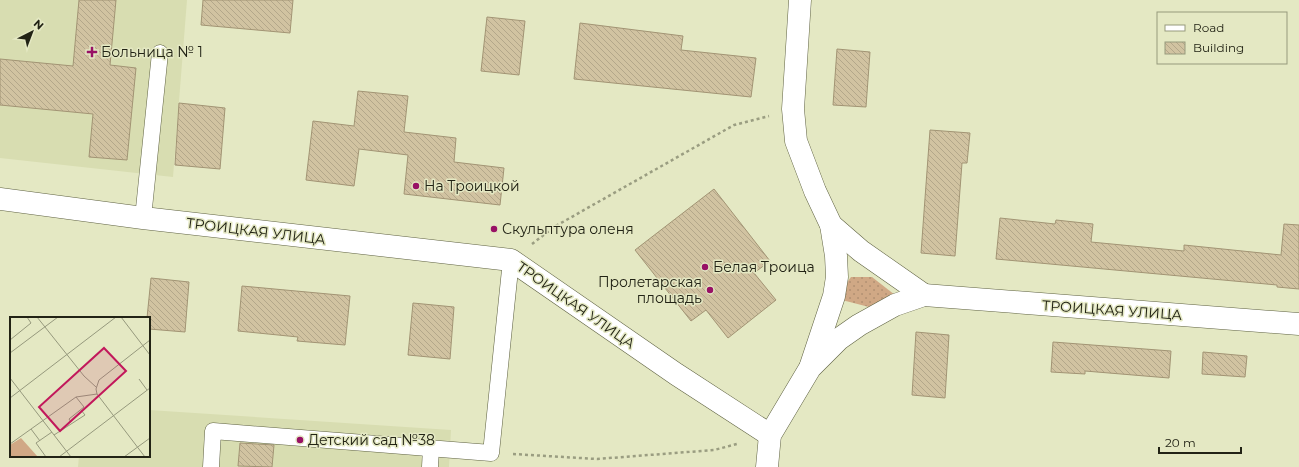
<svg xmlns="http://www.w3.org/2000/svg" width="1299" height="467" viewBox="0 0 1299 467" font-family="Montserrat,sans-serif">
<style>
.built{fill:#d8ddb1}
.grass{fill:url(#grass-dots)}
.building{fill:url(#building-back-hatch);stroke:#a29474}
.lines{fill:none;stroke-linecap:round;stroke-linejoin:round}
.service-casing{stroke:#5f6242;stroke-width:17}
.minor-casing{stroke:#5f6242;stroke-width:23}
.path{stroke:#9a9d81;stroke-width:2.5;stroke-dasharray:3 3;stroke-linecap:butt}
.service{stroke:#fff;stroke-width:16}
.minor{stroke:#fff;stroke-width:22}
.poi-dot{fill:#981165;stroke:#e4e8c3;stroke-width:1.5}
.labels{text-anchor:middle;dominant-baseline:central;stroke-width:3;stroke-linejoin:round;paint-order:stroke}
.poi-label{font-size:14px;fill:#222315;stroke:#e4e8c3;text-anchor:start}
.street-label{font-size:14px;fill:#222315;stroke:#e4e8c3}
.inset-road{fill:none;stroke:#96997d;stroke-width:1}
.view{fill:#c2185b;fill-opacity:0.15;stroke:#c2185b;stroke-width:2}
.inset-edge{fill:none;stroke:#222315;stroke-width:2}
</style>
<defs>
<pattern id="grass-dots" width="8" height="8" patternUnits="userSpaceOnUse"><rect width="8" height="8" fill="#d0a885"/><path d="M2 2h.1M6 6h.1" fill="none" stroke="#b29072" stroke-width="1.8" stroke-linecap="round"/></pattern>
<pattern id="building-back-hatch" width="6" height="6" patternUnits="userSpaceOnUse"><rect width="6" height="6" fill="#d1c3a1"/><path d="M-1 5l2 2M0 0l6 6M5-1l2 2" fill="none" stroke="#b3a78a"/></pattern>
</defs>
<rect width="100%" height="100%" fill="#e4e8c3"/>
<g class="built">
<path d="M0,0h187l-14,177 -173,-19z"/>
<path d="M149,410l302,20 -2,37h-371l1,-11h70z"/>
</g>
<path class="grass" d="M851,277h21l23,18 -26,12 -27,-7v-11z"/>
<g class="building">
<path d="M79,0h37l-6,65 26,3 -9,92 -38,-3 4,-43 -93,-9v-46l73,7z"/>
<path d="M203,0h90l-3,33 -89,-8z"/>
<path d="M487,17l38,4 -6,54 -38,-4z"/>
<path d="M580,23l103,13 -2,14 75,8 -5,39 -177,-18z"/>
<path d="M837,49l33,3 -4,55 -33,-2z"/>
<path d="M358,91l50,5 -4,36 52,6 -2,24 50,6 -4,37 -96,-11 4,-39 -49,-6 -5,37 -48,-6 7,-59 41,5z"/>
<path d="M179,103l46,5 -5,61 -45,-4z"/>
<path d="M930,130l40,3 -3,30h-5l-7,93 -34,-3z"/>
<path d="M714,189l56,72 -16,12 22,27 -48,38 -22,-28 -15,11 -56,-71z"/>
<path d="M1000,218l55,6 1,-4 37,4 -2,18 93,9v-6l97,10 3,-31 15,1v64l-22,-2v-2l-281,-26z"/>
<path d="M151,278l38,4 -4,50 -36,-3v-11h-2z"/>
<path d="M242,286l108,10 -5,49 -48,-4 1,-4 -60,-6z"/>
<path d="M413,303l41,4 -4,52 -42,-4z"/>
<path d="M916,332l33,3 -4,63 -33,-3z"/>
<path d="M1053,342l118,9 -2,27 -84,-7v3l-34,-2z"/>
<path d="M1203,352l44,4 -2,21 -43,-3z"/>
<path d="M240,443l34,2 -2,22 -34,-1z"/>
</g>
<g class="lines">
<g class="service-casing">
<g id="service">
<path d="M143,218l17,-165"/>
<path d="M211,467l2,-36 278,22 20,-193"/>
<path d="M430,467l1,-19"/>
</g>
</g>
<g class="minor-casing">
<g id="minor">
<path d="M800,0l-7,109 3,32 19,50 16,34 5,31 1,21 -3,19 -23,69"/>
<path d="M0,199l143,19 368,42 165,114 94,61"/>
<path d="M831,225l30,26 63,44"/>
<path d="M767,467l3,-32 40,-67 29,-29 20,-14 36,-20 29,-10 375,29"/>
</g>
</g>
<g class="path">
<path d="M532,244l22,-17 180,-102 35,-9"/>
<path d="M513,454l84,5 117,-9 23,-6"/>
</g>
<use href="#service" class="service"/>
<use href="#minor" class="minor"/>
</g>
<g class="poi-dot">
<path d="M90 46h4v4h4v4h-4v4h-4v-4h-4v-4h4z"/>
<circle cx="416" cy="186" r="4"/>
<circle cx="494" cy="229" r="4"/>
<circle cx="705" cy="267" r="4"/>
<circle cx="710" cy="290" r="4"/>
<circle cx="300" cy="440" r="4"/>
</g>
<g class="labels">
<g class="poi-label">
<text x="101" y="52">Больница № 1</text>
<text x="424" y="186">На Троицкой</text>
<text x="502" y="229">Скульптура оленя</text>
<text x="713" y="267">Белая Троица</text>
<text x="702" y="282" text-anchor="end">Пролетарская<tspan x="702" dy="16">площадь</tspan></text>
<text x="308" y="440">Детский сад №38</text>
</g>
<g class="street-label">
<text transform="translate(256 231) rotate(7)">ТРОИЦКАЯ УЛИЦА</text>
<text transform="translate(576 305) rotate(35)">ТРОИЦКАЯ УЛИЦА</text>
<text transform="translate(1112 310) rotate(4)">ТРОИЦКАЯ УЛИЦА</text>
</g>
</g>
<g transform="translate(10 317)">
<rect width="140" height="140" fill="#e4e8c3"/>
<path d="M11,121l17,19h-28v-12z" fill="#d0a885"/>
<path class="inset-road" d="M27,0l47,59 12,11M111,0l29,38M0,23l21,-17 -4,-6M0,36l48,-36M0,61l61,79M129,62l8,11M0,81l106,-81M61,105l-2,-3 15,-12 -8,-10M21,112l9,12M44,118l31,-20 -4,-5M0,127l66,-47 21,-3M36,140l-10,-14 16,-11M49,140l91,-69M114,140l26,-19M135,140l-48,-63 -1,-5 3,-9 51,-40"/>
<path class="view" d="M94,31l22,23 -66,60 -21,-24z"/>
<rect width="140" height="140" class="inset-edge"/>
</g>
<rect x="1157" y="12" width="130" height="52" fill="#e4e8c3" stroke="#96997d"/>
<rect x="1165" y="25" width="20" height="6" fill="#ffffff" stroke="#96997d"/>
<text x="1193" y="32" font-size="12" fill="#222315">Road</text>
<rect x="1165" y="42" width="20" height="12" fill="url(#building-back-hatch)" stroke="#96997d"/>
<text x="1193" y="52" font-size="12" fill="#222315">Building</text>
<g transform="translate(32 32) rotate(42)" stroke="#e4e8c3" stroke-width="3" paint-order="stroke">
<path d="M0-3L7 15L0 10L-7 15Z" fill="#222315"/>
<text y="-6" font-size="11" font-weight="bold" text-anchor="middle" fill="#222315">N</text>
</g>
<path d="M1159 447v6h82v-6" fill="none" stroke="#222315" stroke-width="2"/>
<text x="1165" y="447" font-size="12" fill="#222315" stroke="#e4e8c3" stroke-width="3" paint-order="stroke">20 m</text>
</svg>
